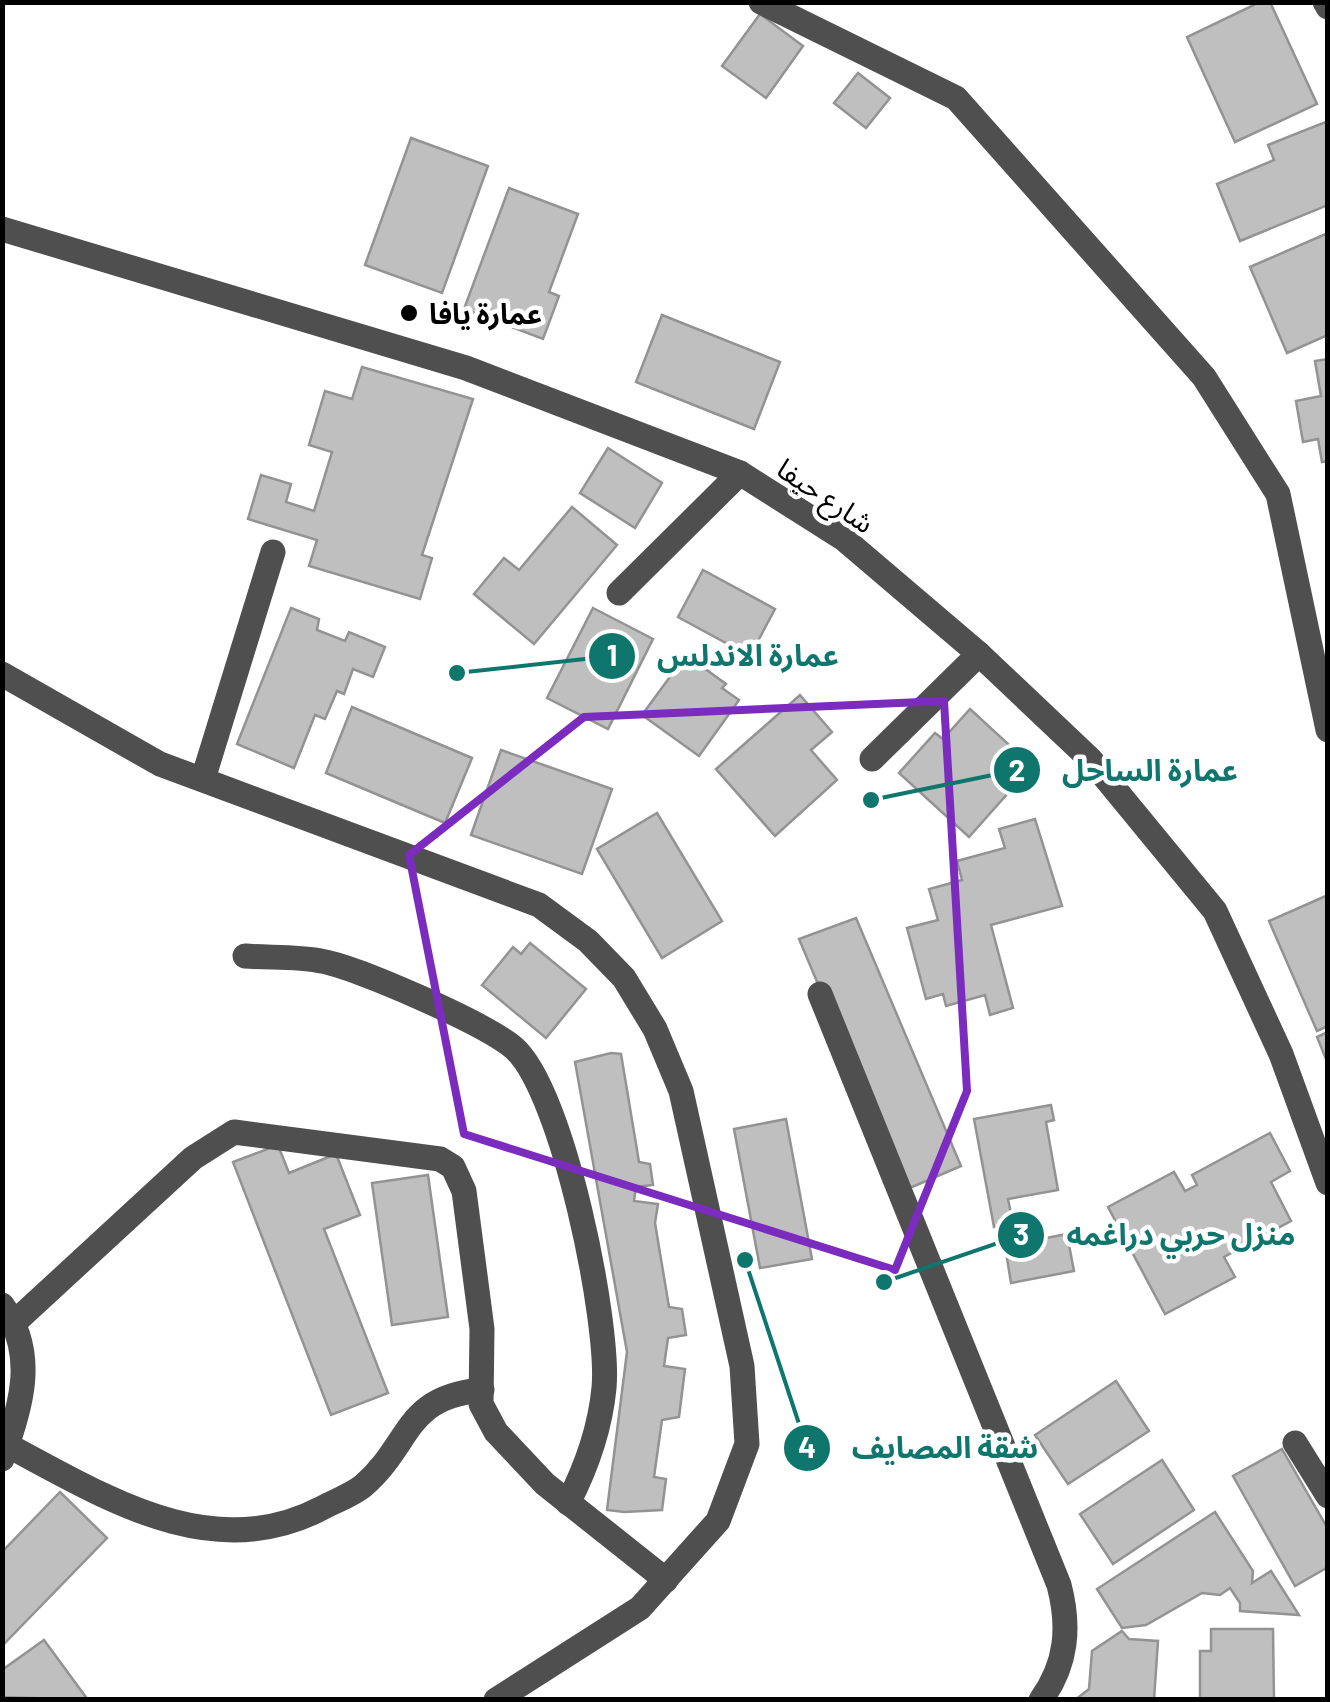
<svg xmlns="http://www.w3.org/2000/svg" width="1330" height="1702" viewBox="0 0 1330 1702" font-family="Barlow,'Noto Sans Arabic',sans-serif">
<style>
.building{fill:#bfbfbf;stroke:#939393;stroke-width:2.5}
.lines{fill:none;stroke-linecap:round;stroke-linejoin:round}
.minor{stroke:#4f4f4f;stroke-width:25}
.marked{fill:none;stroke:#7b2cbf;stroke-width:8;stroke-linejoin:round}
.poi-dot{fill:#000;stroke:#fff;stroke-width:4}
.labels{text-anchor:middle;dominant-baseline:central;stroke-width:9;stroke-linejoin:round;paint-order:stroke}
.poi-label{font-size:28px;font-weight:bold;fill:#000;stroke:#fff;text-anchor:start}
.street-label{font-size:28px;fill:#000;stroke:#fff}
.leader{fill:none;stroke:#0f766e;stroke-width:4}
.callout-dot{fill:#0f766e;stroke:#fff;stroke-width:4}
.mark-label{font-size:30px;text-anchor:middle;font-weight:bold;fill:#fff}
.callout-label{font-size:30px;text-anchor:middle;font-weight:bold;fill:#0f766e;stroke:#fff;stroke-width:9;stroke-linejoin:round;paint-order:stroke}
</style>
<rect width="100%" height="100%" fill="#fff"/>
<g class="building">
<path d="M1260,2h10l47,102 -82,38 -48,-105z"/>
<path d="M760,14l43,32 -37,52 -44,-32z"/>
<path d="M858,73l32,25 -24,30 -32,-25z"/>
<path d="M1328,121v84l-88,36 -23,-57 57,-24 -6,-15z"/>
<path d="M411,138l77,28 -46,127 -77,-28z"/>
<path d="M509,188l69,26 -29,78 10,4 -16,43 -79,-30z"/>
<path d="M1328,233v102l-41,18 -37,-86z"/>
<path d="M662,315l118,47 -26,67 -118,-47z"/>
<path d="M1328,359v102l-6,1 -4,-23 -15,3 -7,-41 25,-5 -6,-35z"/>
<path d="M362,367l111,32 -51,156 10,3 -12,41 -111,-33 8,-26 -69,-21 13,-44 30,9 -5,18 28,9 18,-59 -23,-7 16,-54 27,8z"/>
<path d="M608,448l54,35 -27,45 -55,-35z"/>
<path d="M572,507l45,38 -83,99 -60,-50 30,-36 15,12z"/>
<path d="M703,570l72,39 -25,47 -72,-39z"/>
<path d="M291,608l28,11 -2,11 28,11 4,-9 36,15 -12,30 -20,-8 -9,25 -7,-3 -12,28 -10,-4 -21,53 -57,-24z"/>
<path d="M593,608l60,31 -45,90 -61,-31z"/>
<path d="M686,655l40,29 -4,4 17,12 -40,56 -57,-41z"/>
<path d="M800,695l32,37 -21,18 26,30 -62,56 -59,-67z"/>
<path d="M352,707l120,51 -27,65 -119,-50z"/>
<path d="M970,709l62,57 -63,71 -70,-64 36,-40 8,6z"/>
<path d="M501,750l111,39 -30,85 -111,-39z"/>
<path d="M657,813l65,108 -60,37 -65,-109z"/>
<path d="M1035,819l27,87 -71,19 22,83 -23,7 -5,-20 -39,11 -3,-12 -17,5 -19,-71 31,-8 -9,-31 33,-9 -5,-19 48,-13 -6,-19z"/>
<path d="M1328,895v131l-11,5 -48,-110z"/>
<path d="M856,918l105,248 -56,24 -106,-251z"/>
<path d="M530,943l56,46 -40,49 -64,-53 31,-38 8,7z"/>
<path d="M1328,1032v32l-11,-27z"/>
<path d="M611,1053l10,1 18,108 11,2 3,21 -17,2 -2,14 24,3 -3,19 14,84 13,2 4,26 -18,3 -4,28 21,3 -6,48 -17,3 -8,57 12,2 -4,31 -38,2 -17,-2 20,-158 -52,-290z"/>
<path d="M1051,1105l3,15 -8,2 12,68 -50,9 5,24 -19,4 -20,-108z"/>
<path d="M786,1119l26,140 -52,9 -26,-139z"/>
<path d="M1270,1133l20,38 -19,11 20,39 -67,36 11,20 -70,37 -57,-107 66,-35 11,19 12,-6 -5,-10z"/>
<path d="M278,1145l11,28 47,-19 24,61 -36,14 64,164 -57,22 -98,-253z"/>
<path d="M428,1175l20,142 -56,8 -20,-142z"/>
<path d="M1067,1234l7,37 -63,12 -6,-37z"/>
<path d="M1116,1381l33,50 -81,53 -33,-49z"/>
<path d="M1282,1449l46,80v38l-33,19 -62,-110z"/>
<path d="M1162,1460l32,50 -81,54 -33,-50z"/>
<path d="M60,1492l47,46 -105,108v-94z"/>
<path d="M1215,1512l38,59 -1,12 19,-12 28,44 -59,-4v-8l-10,-15 -10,7 -18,-2 -56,32 -24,3 -25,-39z"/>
<path d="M1211,1629h62l1,71h-74v-49h11z"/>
<path d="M1122,1631l7,8 29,2 -4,59h-79l14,-11 3,-38z"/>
<path d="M44,1640l44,60 -86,-3v-27z"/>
</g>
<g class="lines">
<g class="minor">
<path d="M761,2l195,96 248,279 74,117 50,236"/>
<path d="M1325,2l3,5"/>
<path d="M2,229l464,139 274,105 104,66 135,115 111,105 125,152 66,143 47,129"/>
<path d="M619,593l121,-120"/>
<path d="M2,674l158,90 379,141 49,36 36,37 31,51 26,62 61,275 5,78 -29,77 -78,87 -144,92"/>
<path d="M872,759l107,-105"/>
<path d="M203,779l70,-227"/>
<path d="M245,956c24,2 51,0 76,5 36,6 165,63 193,87 49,43 96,275 90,340 -4,42 -17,78 -36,115"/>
<path d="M820,994l239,591c11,42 8,79 -18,115"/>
<path d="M2,1305c36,48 19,103 0,154"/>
<path d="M15,1322l178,-164 41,-26 206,27 13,8 11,24 18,138 -1,75 15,28 49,52 121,96"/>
<path d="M1295,1443l33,53"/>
<path d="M7,1445c98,52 205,121 315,63 13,-7 30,-13 41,-22 49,-42 40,-89 119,-96"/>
</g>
</g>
<path class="marked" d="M944,701l23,390 -72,179 -431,-136 -55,-279 175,-138z"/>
<circle class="poi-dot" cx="409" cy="313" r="10"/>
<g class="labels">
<g class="poi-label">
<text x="429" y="313">عمارة يافا</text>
</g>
<g class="street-label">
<text transform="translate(826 495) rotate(34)">شارع حيفا</text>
</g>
</g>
<path class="leader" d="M457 673L612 656M871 800L1017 770M884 1282L1021 1235M745 1260L807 1448"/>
<g class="callout-dot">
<circle cx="457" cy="673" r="10"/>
<circle cx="871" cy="800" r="10"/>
<circle cx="884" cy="1282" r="10"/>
<circle cx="745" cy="1260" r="10"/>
<circle cx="612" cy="656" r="25"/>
<circle cx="1017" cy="770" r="25"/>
<circle cx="1021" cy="1235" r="25"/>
<circle cx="807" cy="1448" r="25"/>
</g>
<g class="mark-label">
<text x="612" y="666">1</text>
<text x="1017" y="781">2</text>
<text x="1021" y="1245">3</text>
<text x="807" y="1458">4</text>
</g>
<g class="callout-label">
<text x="748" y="666">عمارة الاندلس</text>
<text x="1150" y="781">عمارة الساحل</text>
<text x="1181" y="1245">منزل حربي دراغمه</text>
<text x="945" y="1458">شقة المصايف</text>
</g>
<rect width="1330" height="1702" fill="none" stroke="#000000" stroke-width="10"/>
</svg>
